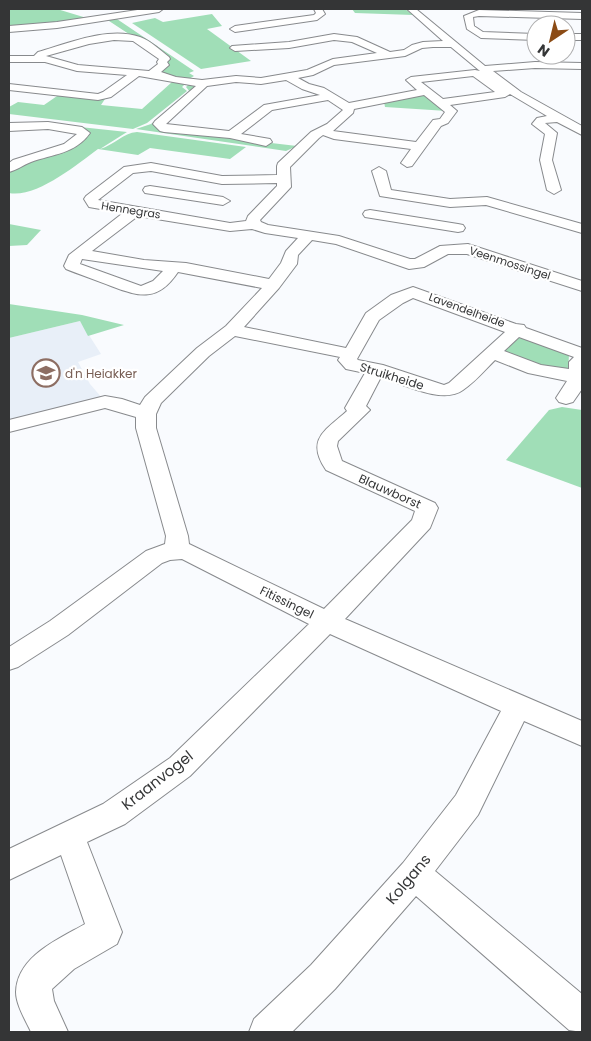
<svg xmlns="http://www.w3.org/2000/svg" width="591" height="1041" viewBox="0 0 591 1041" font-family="Poppins,sans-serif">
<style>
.built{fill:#e8eff8}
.green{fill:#a0deb7}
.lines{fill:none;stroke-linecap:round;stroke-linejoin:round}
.minor-casing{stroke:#888a8d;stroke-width:2}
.minor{fill:#fff;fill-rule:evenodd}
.labels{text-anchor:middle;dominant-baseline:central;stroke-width:4.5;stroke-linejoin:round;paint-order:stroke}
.far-street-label{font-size:11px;fill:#343536;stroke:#fff}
.education-label{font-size:12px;fill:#785e54;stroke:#fff;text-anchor:start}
.street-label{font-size:12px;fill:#343536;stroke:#fff}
.near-street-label{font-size:15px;fill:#343536;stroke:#fff}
</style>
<rect width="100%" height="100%" fill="#f9fbfe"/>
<path class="built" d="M80,321l21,33 -23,8 12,22 12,14 -93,25v-85z"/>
<g class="green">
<path d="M9,9h48l33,10 -81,8z"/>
<path d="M352,9h53l8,6 -58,-2z"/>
<path d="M212,14l10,12 -15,3 44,32 -50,8 -69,-46 23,-5 8,4z"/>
<path d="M114,17l80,54 -5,2 5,3 -7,4 -29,-6 10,-9 -33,-27 -29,-19z"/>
<path d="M172,82l13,2 -3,3 5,4 -40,32 -14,6 -124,-15v-7l9,-5 26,3 16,-11 45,5 -4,6 41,4z"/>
<path d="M190,83l7,1 -2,6 -40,34 80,13 1,2 61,7 -11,5 -150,-22 15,-5 39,-32 -4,-5z"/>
<path d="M420,95l8,1 19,15 -62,-4 -1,-5z"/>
<path d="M80,127l47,5 -27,17c14,-4 23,-16 37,-17l109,15 -16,12 -80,-11 -12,7 -40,-6c-22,16 -61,49 -89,44v-21l19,-12 32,-7 29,-20z"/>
<path d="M9,224l32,6 -14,15 -18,1z"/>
<path d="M9,304l73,11 42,10 -36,11 -8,-15 -71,17z"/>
<path d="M521,336l48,18 -1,19 -68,-19z"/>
<path d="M562,407l20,3v78l-76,-28 43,-50z"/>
</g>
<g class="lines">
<g class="minor-casing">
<g id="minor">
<path d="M144,9h19l-4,3 -102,16 -48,4v-6l48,-4z"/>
<path d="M314,9h8l3,5 -8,6 -82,12 -5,-3 5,-3 79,-11 2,-2z"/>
<path d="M407,9h9l69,57 50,-4 47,1v6l-47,-1 -42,3 28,21 61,34v9l-25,-13 -12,1 12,10 -5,27 9,30 -7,4 -7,-4 -7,-30 5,-26 -13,-10 5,-6 10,-2 -37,-22 -5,3 -55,8 7,6 -9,12 -7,3 -29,40 -5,1 -6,-4 10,-14 -77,-10 -11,-4 -4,3 -29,29 1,20 -31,33 1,2 7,3 71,11 71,23h5l25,-13 28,-2 114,37v10l-115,-37h-19l-24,13 -15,2 -73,-25 -24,-4 -14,15 -1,9 -18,24 -35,39 102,21 20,-35 25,-18 22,-8 103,37 8,1 2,3 56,20v41l-9,13 -7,2 -7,-2 -3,-4 11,-17 -39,-8 -33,-13c-10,10 -20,22 -32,30 -20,15 -60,-6 -82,-13l-15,29 4,4 -32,31 -1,5 5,15 93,42 3,5 -8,20 -85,91 237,102v25l-58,-25 -46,94 -43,56 147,123v38l-13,-2 -153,-134 -81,93 -43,43h-43l5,-13 57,-54 92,-102 53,-68 45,-84 -171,-77 -140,142 -65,48 -38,18 35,90 -5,12 -43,25 -22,20 2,12 14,31h-37c-5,-11 -15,-27 -15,-40 1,-36 43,-53 69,-68l-24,-69 -52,25v-31l94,-45 67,-46 139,-134 -127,-65 -12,1 -8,3 -94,72 -50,32 -9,3v-23l41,-26 96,-70 19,-7 1,-8 -30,-108v-11l-31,-9 -96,24v-12l96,-24 17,3 18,6 5,-8 52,-49 29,-22 36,-38 -84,-16c-20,30 -38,25 -67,14 -15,-6 -30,-11 -45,-17l-2,-3 5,-11 54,-42 -34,-6 -5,-8 2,-3 38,-29 27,-4 71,13 55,-1v-9l1,-3 33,-31 16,-8 16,-14 -15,-10 -56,10 -31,24 29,5 2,3 -6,4 -36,-8 -66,-6 -4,-1 -7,-7 2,-3 41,-35 -57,-10 -28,21 -13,3 -89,-10v-6l89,10 5,-2 24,-17 -50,-4 -32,-9h-36v-6h25l4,-4c31,-9 71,-26 102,-15 11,4 20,13 29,20l1,2 -3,3 2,3 -8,7 15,5 26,3 34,-4 25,2 46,-8 26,-11 44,-6 -25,-11 -18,-2 -45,8 -54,3 -5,-3 2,-2 57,-4 45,-8 23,3 33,15 14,-2 8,-5 11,-3 20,-1zM114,40l19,1 26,18 -2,3 1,2 -9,7 -71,-6 -32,-9 43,-12zM433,47h18l29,24 -5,-1 -64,7 -5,3 11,10 -68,13 -25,-15 -15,-4 -11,-6 15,-3 21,-10 71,-9 17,-8zM473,76l22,16 -52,7 -22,-17zM286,80l16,9 18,6 -56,10 -35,26 -63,-7 41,-38 29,-4 25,2zM424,95l21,17 -5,7 -7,1 -17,22 -83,-11 20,-18 1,-4zM151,171l71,13 55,-1v3l-29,30 -2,5 -16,2 -132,-23 35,-27zM138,216l92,15 22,-2 13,4 33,5 -12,13 -5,12 -12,16 -83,-16 -42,-3 -52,-9zM82,259l81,12 -10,10 -12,5 -61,-22zM413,298l92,34 -56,51 -5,2 -61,-20 -25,-5 -1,-1 22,-39 24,-17zM235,336l105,21 -2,3 8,9 19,4 -20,35 2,3c-21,19 -42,28 -21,59l89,41 -3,9 -88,89 -135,-65 -1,-8 -32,-108v-14l5,-11 48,-47zM519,337l55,20 -5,5v7l-28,-4 -37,-14z"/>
<path d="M479,10l103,3v6l-103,-3 -6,1 1,9 9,6 53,2v6l-55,-2 -14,-9 -3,-13z"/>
<rect x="566" y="34" width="16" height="6"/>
<path d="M48,122l34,5 8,6c-15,21 -37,21 -59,29 -8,3 -14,8 -22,10v-9l4,-3 51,-16 13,-10 -29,-5 -39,2v-8z"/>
<path d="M379,167l7,4 5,19 59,9 37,-2 95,27v9l-96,-28 -36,2 -70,-11 -8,-25z"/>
<path d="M150,186l73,11 7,4 -7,4 -78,-12 -2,-3 2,-3z"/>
<path d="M370,210l88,14 5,1 2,3 -2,3 -5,1 -93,-15 -2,-3 2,-3z"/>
</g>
</g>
<use href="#minor" class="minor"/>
</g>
<defs>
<g id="school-ring" transform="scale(1.4375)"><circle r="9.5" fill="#fff" stroke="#8d6e63" stroke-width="1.5"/><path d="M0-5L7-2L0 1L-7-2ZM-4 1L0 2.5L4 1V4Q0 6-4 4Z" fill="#8d6e63"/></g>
</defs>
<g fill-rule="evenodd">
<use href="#school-ring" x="46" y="373"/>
</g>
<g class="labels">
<g class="far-street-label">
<text transform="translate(131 210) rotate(9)">Hennegras</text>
<text transform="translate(510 263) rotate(18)">Veenmossingel</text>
<text transform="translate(467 310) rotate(20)">Lavendelheide</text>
</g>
<g class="education-label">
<text x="65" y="373">d'n Heiakker</text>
</g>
<g class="street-label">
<text transform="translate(392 376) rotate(17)">Struikheide</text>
<text transform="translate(390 491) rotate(24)">Blauwborst</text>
<text transform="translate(287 602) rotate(26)">Fitissingel</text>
</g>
<g class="near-street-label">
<text transform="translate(157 780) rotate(-38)">Kraanvogel</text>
<text transform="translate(408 879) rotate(-50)">Kolgans</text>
</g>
</g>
<rect width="591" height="1041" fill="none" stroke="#343536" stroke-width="20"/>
<g transform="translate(551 40) rotate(215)"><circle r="24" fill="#ffffff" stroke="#aeaeaf"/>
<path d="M0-4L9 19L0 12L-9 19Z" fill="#8b4b15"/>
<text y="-8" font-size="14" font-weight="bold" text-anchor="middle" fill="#343536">N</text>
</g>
</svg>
